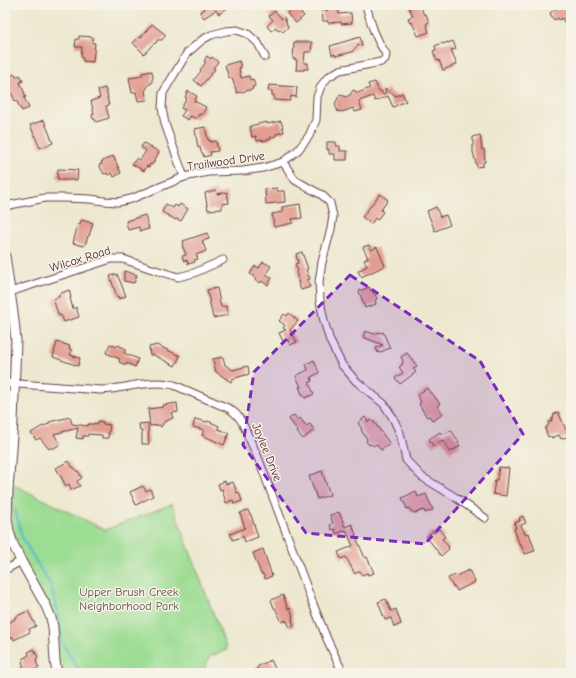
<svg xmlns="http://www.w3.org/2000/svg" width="576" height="678" viewBox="0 0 576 678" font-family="'Comic Neue',sans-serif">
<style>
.green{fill:#9ddd93;stroke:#747e5f}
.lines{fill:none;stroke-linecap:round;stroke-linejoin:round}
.stream{stroke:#4bb5c8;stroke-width:2}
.building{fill:#e29d90}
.minor-casing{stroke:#623d44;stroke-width:9}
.tertiary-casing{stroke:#623d44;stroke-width:11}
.minor{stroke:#fff;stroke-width:7}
.tertiary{stroke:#fff;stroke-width:9}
.marked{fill:#7b2cbf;fill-opacity:0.2;stroke:#7b2cbf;stroke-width:3;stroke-dasharray:8 5;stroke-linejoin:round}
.labels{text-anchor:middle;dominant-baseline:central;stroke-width:3;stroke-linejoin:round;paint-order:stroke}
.street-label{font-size:12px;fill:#4a1f2b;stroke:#f7f3e8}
.park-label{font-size:12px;fill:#5f4e45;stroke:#f7f3e8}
</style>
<rect width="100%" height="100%" fill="#f7f3e8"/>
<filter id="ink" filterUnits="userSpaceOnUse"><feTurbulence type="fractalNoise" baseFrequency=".025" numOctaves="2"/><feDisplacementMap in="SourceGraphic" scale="8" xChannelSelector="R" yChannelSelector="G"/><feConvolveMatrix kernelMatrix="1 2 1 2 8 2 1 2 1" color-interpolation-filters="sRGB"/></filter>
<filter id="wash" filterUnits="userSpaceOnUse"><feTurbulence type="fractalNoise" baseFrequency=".012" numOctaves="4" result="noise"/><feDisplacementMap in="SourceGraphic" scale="16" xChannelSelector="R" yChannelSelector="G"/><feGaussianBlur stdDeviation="0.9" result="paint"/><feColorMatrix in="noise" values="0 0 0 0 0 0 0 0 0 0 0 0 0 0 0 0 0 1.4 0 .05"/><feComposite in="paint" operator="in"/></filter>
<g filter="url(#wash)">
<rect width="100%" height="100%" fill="#ede8cf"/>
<path class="green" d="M12,484l93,46 67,-26 55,146 -17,6 -8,17h-143l-3,-41 -41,-86 -3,-14z"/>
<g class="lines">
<path class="stream" d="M15,509l7,28 13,23 16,26 7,27 4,30 19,30"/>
</g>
<g id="blocks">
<g class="building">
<path d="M203,5h28l-12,9 -3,-4 -12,8 -4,-6 5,-4z"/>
<path d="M331,5h7l1,9 12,-1 1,10 -11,1v-2l-13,1v-2h-5l-1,-11h6v-4h3z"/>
<path d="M408,5h12l4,10 2,-1 3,8 -3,2 3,8 -11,4 -6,-14 -2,1 -2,-5 5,-2z"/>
<path d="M561,5h10v13l-7,4 -2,-4 -3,2 -1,-2 -3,2v-1h-2l-3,-6z"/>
<path d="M295,7l9,9 -8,7 -9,-9z"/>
<path d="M275,11l7,8 2,-2 4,10 -5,5 -3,-3 -2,1 -2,-3 -5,4 -4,-5 6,-6 -4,-4z"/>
<path d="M152,24l14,11 -4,5h-5l-1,3 -3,1 -9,10 -11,-11 6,-6 1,1z"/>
<path d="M79,36l14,1 -1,6h3l-2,19 -10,-1v-3l-2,-1 1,-10h-7l1,-8h3z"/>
<path d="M360,37l2,8 -5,1 -5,6 -17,4v-2l-3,1 -2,-9z"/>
<path d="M453,41l3,8 -5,1 6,14 -14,6 -4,-10 -2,1 -4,-10 3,-1 -1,-4 7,-3 1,1 5,-2v1z"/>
<path d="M294,42h18l-1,10h-6l-1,11h4v6h-4v1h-8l1,-10 -4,-1z"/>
<path d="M207,56l4,3 1,-2 6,5 -5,6 2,1 -14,17 -7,-6 7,-9 -1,-1 6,-8 -2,-1z"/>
<path d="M239,61l2,7h-2l2,10 8,-2 1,4 3,-1 2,7 -3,1 1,2 -16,4 -5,-15h-3l-4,-13z"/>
<path d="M152,71l1,7 -1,1v4l-3,1 -4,7 2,9 -9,1 -2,-9 -4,1 -3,-15 13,-2v-3z"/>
<path d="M15,74l1,3 4,-2 3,6 -3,1 6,15 -2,1 5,10 -7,3 -6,-11 -1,1 -10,-23z"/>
<path d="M375,82l4,9h2l2,4 3,-3 -1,-4 11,8 6,-3 4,8 -13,6 -5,-11 -13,5 -2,-5 -14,5 3,9 -7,2 -2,-4 -11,4 -1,-1 -3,1 -3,-8 5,-10 6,3 4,-2 3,-5 5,3 12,-5 -2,-4z"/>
<path d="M269,85l28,2 -1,10 -5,-1 -1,5 -16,-1v-5h-2v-4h-4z"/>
<path d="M105,88l3,10h-1l2,7 -3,1 3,12 -13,4 -1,-3h-2l-1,-4 2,-1 -3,-13 9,-3 -2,-8z"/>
<path d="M188,91l9,5 -3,5 12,6 -4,8 -3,-1 -3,5 -5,-3 -3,4 -7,-4 4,-6 -4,-2 6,-10 -2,-1z"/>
<path d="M44,120l9,23 -13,5 -10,-23z"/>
<path d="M281,121l3,11 -8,2v2l-5,1v2l-8,2 -1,-1 -5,1 -1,-5 -4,1 -2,-11 17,-4v2z"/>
<path d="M205,127l3,13h2v2l6,-1 2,10 -8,1 1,3 -7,2 -2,-5h-1l-1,-5 -2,1 -3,-19z"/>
<path d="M480,135l2,15 2,-1 1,13h-2v4l-6,1 -4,-15v-15z"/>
<path d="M327,142h9v4h4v5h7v9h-12v-6h-6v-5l-2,1z"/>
<path d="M144,143l15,9 -7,13 -2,-1 -1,3 -2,-1 -3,5 -12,-7 5,-6 3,2 6,-9 -5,-4z"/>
<path d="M113,156l8,17 -7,4 -2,-4 -4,2 -1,-2 -3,1 -5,-9 3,-1 -1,-2z"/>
<path d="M58,169l20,1 -1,10h-18v-2h-2z"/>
<path d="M277,188v3h7l1,11 -19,2 -1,-15z"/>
<path d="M216,190l1,4 10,-2 2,11 -7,1v5l-14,1 -3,-17z"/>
<path d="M380,194l8,6 -7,10 2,2 -6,8 -2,-2 -4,6 -9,-7z"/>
<path d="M166,204l7,4 2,-3 3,2 2,-3 8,5 -7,12 -5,-2v1l-14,-8z"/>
<path d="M300,204l2,14 -10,1 1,4 -19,4 -2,-13 11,-2 -1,-5z"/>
<path d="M436,207l4,10 6,-2 4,10 -15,6 -8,-20z"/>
<path d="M145,215l4,14 -9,2 -1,-4 -11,3 -2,-9z"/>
<path d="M81,220l12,3 -4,13h-1l-3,9 -2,1 -10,-3 5,-19 2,1z"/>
<path d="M207,233l2,6 -7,2 4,10 -10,4 2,4 -4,1 1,2 -7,2 -1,-4 -3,1 -2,-5 4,-1 -4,-10 2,-1 -1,-3z"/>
<path d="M369,245l2,5 6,-3 8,19 -24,11 -3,-6 9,-5 -3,-6 4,-2 -5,-11z"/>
<path d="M302,252l6,17 -2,1 4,9 -3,1 3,7 -9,3 -3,-8h1l-3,-10 2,-1 -3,-7 3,-1 -2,-9z"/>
<path d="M263,262l8,4 -5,8 6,4 -4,7 -7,-4 -1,2 -5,-3 1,-2 -6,-4 5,-8 4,2z"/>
<path d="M124,271l13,4 -3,8 -10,-2z"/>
<path d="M117,274l9,22 -7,3 -1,-3 -1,1 -7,-21z"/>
<path d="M369,287l2,4 1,-1 2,4h1l2,5 -2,1 1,4 -11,4 -6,-17z"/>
<path d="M217,288l4,19 5,-1 2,9 -15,3 -6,-28z"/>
<path d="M69,290l2,8h-1l3,11 3,-2 3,10 -15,5 -3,-7 -2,1 -6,-17 6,-2v-3z"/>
<path d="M289,313l9,8 -8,9 7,12 -7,3 -2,-5 -5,1 -4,-8 7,-3 -3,-2 2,-3 -6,-4 5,-7 3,2z"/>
<path d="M365,331l9,3 5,-2 1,1 3,-1 7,16 -12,5 -2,-5 7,-3 -20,-8z"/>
<path d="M57,342l13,4 -1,3 3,1 -2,5 10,3 -2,8 -25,-9z"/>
<path d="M110,344l7,3 1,-2 8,4 -2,4 14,6 -3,8 -8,-4 -1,2 -7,-3 1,-3 -14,-6z"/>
<path d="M157,345l23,11 -5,10 -21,-11h-4l-1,-8z"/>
<path d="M407,353l10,13 -4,3 3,3 -16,12 -5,-6 8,-5 -4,-6 3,-2 1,-4 -2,-4z"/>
<path d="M223,357l2,8 8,5 15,-4 1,8 -17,5 -1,3 -15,-10 -3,-13z"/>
<path d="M314,360l5,13 -8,4 1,4 -3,2 5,11 -9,4 -2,-4h-1l-3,-7h2l-5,-11 12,-6 -2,-6z"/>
<path d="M427,388l4,6 1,-1 8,11 -3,2 6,8 -10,7 -4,-5 -2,1 -4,-6 -4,-7 2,-2 -4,-7z"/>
<path d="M177,403l1,9 -7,1 2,5 -9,4 -3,5 -2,-2 -9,1 -2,-17 15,-2v-2z"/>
<path d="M558,412l11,24 -8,3 -2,-4 -8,3 -1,-2 -2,1 -3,-8 4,-5 -1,-2 4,-1 -1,-2 2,-1 1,-4z"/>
<path d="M294,415l4,5 2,-2 6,8 4,-2 4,6 -11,9 -6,-7 1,-1 -9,-12z"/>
<path d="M70,417l2,7 16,2v-2h6v-1l4,1v-3l5,1v2l7,1 -2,13h-6v-3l-14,-1v2h-5v3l-7,-1 2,-10 -24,6 6,10 -7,5 -1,-2 -3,2 -9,-11 -4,2 -5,-7 10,-6 8,-3v-2z"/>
<path d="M365,417l3,5 3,-2 2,2h1l16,22 -9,6 -5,-6 -3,2 -2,-2 -2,1 -3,-4 1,-2 -6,-9 1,-1 -4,-6z"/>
<path d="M195,419l12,3 1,-1 11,5 -1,3 11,4 -5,12 -22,-10 2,-5 -11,-3z"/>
<path d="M148,423l1,21h-7v-13h-2l-1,-7z"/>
<path d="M451,430l8,12 -1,1 2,3 -10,6 -7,-12 -10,6 -4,-7 11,-7 2,3z"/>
<path d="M69,461l4,7 1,-1 2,4h2l4,7 -5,3 3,5 -9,4 -2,-6 -3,2 -10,-18z"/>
<path d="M499,467l10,1 -3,28 -13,-2 2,-14h2z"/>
<path d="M322,471l8,24 -13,4 -8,-23z"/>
<path d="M225,481l1,3 7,-2 4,11 2,-1 3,9 -8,3 -1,-4 -7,3 -4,-14 -2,1 -2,-6z"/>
<path d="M143,486l3,5 4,-2 3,7 -17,9 -6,-13z"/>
<path d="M416,491l2,6 8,-3 7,16 -8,3 -1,-3 -9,3 -4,-2 -2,-3 -2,1 -5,-11z"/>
<path d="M248,510l2,5h1l7,22 -13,5 -2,-6 -10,4 -3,-6 15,-6 -5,-15z"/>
<path d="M339,512l6,15 7,-3 4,11h-1l10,23 2,-1 7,16 -6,2 -1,-2 -5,2 -2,-4 -5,3 -9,-17 -5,2 -3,-7 15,-6 -7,-16 -10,4 -1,-5 -3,1 -2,-5 3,-2 -3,-8z"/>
<path d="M523,516l3,7 -5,2 4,9 4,-1 6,18 -10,3 -4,-9 -1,1 -6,-17 2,-1 -2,-5 6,-2 -1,-3z"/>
<path d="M439,529l6,8 -3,2 7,8 -1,1 1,1 -8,7 -15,-20 7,-5 1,2z"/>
<path d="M263,549l9,27 -7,3 -2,-5h-2l-8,-21z"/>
<path d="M469,570l6,12 -18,9 -2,-4h-2l-5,-9 8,-3v1z"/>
<path d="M283,595l5,14 2,-1 3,8h-1l1,3h-1l2,7 -4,2 -3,-7 -1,1v-2l-4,2 -7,-14h-1l-3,-8z"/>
<path d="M386,599l5,12 5,-2 5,15 -7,3 -3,-9 -6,2 -7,-18z"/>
<path d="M28,611l8,15 -7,3 1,3 -16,8 -1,-3 -8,3v-17h3l7,-4v-2z"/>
<path d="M34,649l4,9 -2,1 1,2 -1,1 3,6 -10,5h-4l-3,-6 2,-1 -2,-4 1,-1 -1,-2 7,-4 -1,-3z"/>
<path d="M271,660l6,13h-29l10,-5v-2z"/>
</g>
</g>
</g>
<g filter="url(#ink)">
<use href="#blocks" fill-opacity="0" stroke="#623d44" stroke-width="1"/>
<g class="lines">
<g class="minor-casing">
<g id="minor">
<path d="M283,162l12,18 14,8 13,7 8,8 3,13 -2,13 -9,33 -3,20 1,19 4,20 6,20 12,24 14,16 28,23 9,14 7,15 6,27 16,17 33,20 30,21"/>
<path d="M184,177l-19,-53 -3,-16 1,-15 24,-40 15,-13 9,-5 15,-4 11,-1 11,4 10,9 7,14"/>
<path d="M5,206l40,-8h20l25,1 14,2 14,1 13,-3 53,-22 24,-5 35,-1 20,-3 20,-6 15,-12 11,-14 7,-16 1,-23 4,-11 7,-9 12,-7 41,-8 4,-3 1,-5c-11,-16 -15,-30 -20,-49"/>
<path d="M10,292l101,-33h12l26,9 29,9 16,-4 29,-13"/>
<path d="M5,383l96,7c24,-1 49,-11 73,-5l56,24 7,6 5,7 17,38 52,139 16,40 14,30"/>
<path d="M5,570l16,-9"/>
</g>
</g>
<g class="tertiary-casing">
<path id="tertiary" d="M5,256l9,64 2,21 -3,81 -5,67 -1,30 2,13 4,12 8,17 25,45 5,12 2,9 2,34 2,12"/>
</g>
<use href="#minor" class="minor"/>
<use href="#tertiary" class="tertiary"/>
</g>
</g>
<path class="marked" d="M350,275l130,86 43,73 -98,110 -119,-11 -63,-88 11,-73z"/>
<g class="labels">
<g class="street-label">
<text transform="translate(226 161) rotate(-8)">Trailwood Drive</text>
<text transform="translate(80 259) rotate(-17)">Wilcox Road</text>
<text transform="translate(267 452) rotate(68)">Jaylee Drive</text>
</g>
<g class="park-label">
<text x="129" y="592">Upper Brush Creek<tspan x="129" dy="14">Neighborhood Park</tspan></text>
</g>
</g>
<rect width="576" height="678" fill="none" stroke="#f7f3e8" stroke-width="20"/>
</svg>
